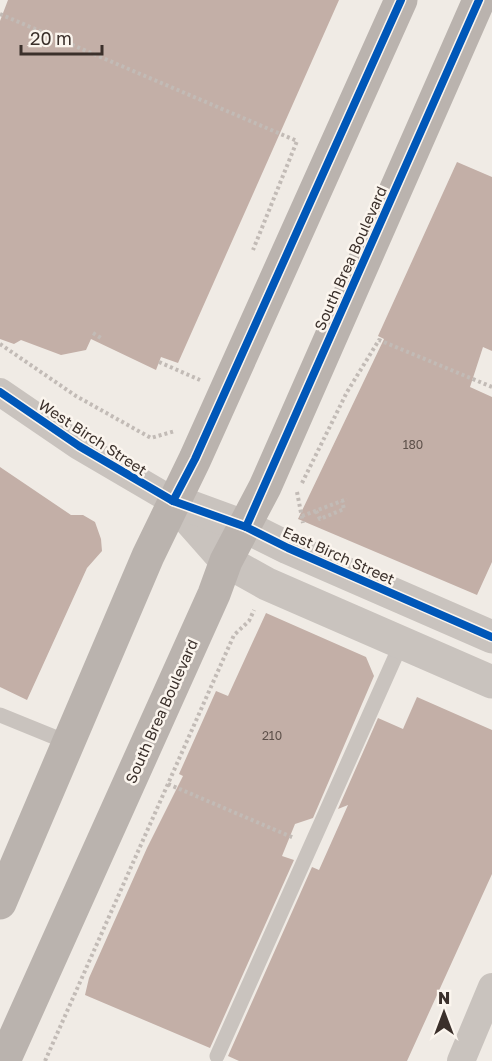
<svg xmlns="http://www.w3.org/2000/svg" width="492" height="1061" viewBox="0 0 492 1061" font-family="'Golos Text',sans-serif">
<style>
.building{fill:#c3afa7}
.lines{fill:none;stroke-linecap:round;stroke-linejoin:round}
.path{stroke:#c2bbb6;stroke-width:4;stroke-dasharray:3 3;stroke-linecap:butt}
.service{stroke:#c9c3be;stroke-width:15}
.minor{stroke:#c9c3be;stroke-width:28}
.tertiary{stroke:#c9c3be;stroke-width:33}
.secondary{stroke:#bab3ae;stroke-width:33}
.cycleway-casing{stroke:#fbf5ee;stroke-width:11}
.cycleway{stroke:#0057b8;stroke-width:8}
.labels{text-anchor:middle;dominant-baseline:central;stroke-width:5;stroke-linejoin:round;paint-order:stroke}
.number-label{font-size:12px;fill:#5d504a}
.street-label{font-size:15px;fill:#3b302b;stroke:#fbf5ee}
</style>
<rect width="100%" height="100%" fill="#f0ebe5"/>
<g class="building">
<path d="M8,0h331l-161,363 -17,-6 -5,13 -65,-31 -5,11 -25,5 -40,-15 -7,4 -14,-5v-318z"/>
<path d="M457,162l35,15v174l-9,-4 -13,40 22,10v165l-15,33 -179,-76 86,-180 -6,-3z"/>
<path d="M0,467l71,48h12l12,7 6,17 1,12 -15,17 -60,132 -27,-13z"/>
<path d="M266,613l100,44 8,19 -61,142 -18,6 -13,32 12,4 -84,188 -125,-53 4,-17 58,-130 36,-72 -4,-2 37,-83 12,5z"/>
<path d="M417,697l75,33v144l-85,187h-168l-11,-5 84,-189 7,3 29,-65 -10,4 40,-91 25,11z"/>
</g>
<g class="lines">
<g class="path">
<path d="M0,14l297,127 -44,109"/>
<path d="M93,333l8,5"/>
<path d="M0,344l76,52 75,42 24,-7"/>
<path d="M159,362l41,18"/>
<path d="M302,483l45,-91 32,-52 113,47"/>
<path d="M297,492l6,31"/>
<path d="M316,511l4,8 24,-10 -2,-8"/>
<path d="M302,516l45,-17"/>
<path d="M168,784l126,54"/>
<path d="M45,1061l189,-426 15,-14 5,-11"/>
</g>
<g class="service">
<path d="M0,715l69,28"/>
<path d="M217,1056l184,-412"/>
</g>
<g class="minor">
<path d="M0,392l79,54 94,55"/>
<path d="M461,1061l31,-74"/>
</g>
<g class="tertiary">
<path d="M173,501l53,60 41,23 225,98"/>
<path d="M175,501l71,26 42,21 204,89"/>
</g>
<g class="secondary">
<path d="M0,903l148,-347 47,-97 206,-459"/>
<path d="M4,1061l210,-467 12,-33 39,-74 214,-487"/>
</g>
<g class="cycleway-casing">
<g id="cycleway">
<path d="M0,392l79,54 94,55 73,26 42,21 204,89"/>
<path d="M173,501l22,-42 206,-459"/>
<path d="M246,527l233,-527"/>
</g>
</g>
<use href="#cycleway" class="cycleway"/>
</g>
<g class="labels">
<g class="number-label">
<text x="413" y="444">180</text>
<text x="272" y="735">210</text>
</g>
<g class="street-label">
<text transform="translate(350 258) rotate(-66)">South Brea Boulevard</text>
<text transform="translate(93 437) rotate(33)">West Birch Street</text>
<text transform="translate(339 555) rotate(24)">East Birch Street</text>
<text transform="translate(161 711) rotate(-66)">South Brea Boulevard</text>
</g>
</g>
<g transform="translate(444 1013)" stroke="#fbf5ee" stroke-width="4.5" paint-order="stroke">
<path d="M0-4.5L10 22L0 15L-10 22Z" fill="#3b302b"/>
<text y="-9" font-size="16" font-weight="bold" text-anchor="middle" fill="#3b302b">N</text>
</g>
<path d="M21 45v9h81v-9" fill="none" stroke="#3b302b" stroke-width="3"/>
<text x="30" y="45" font-size="18" fill="#3b302b" stroke="#fbf5ee" stroke-width="4.5" paint-order="stroke">20 m</text>
</svg>
